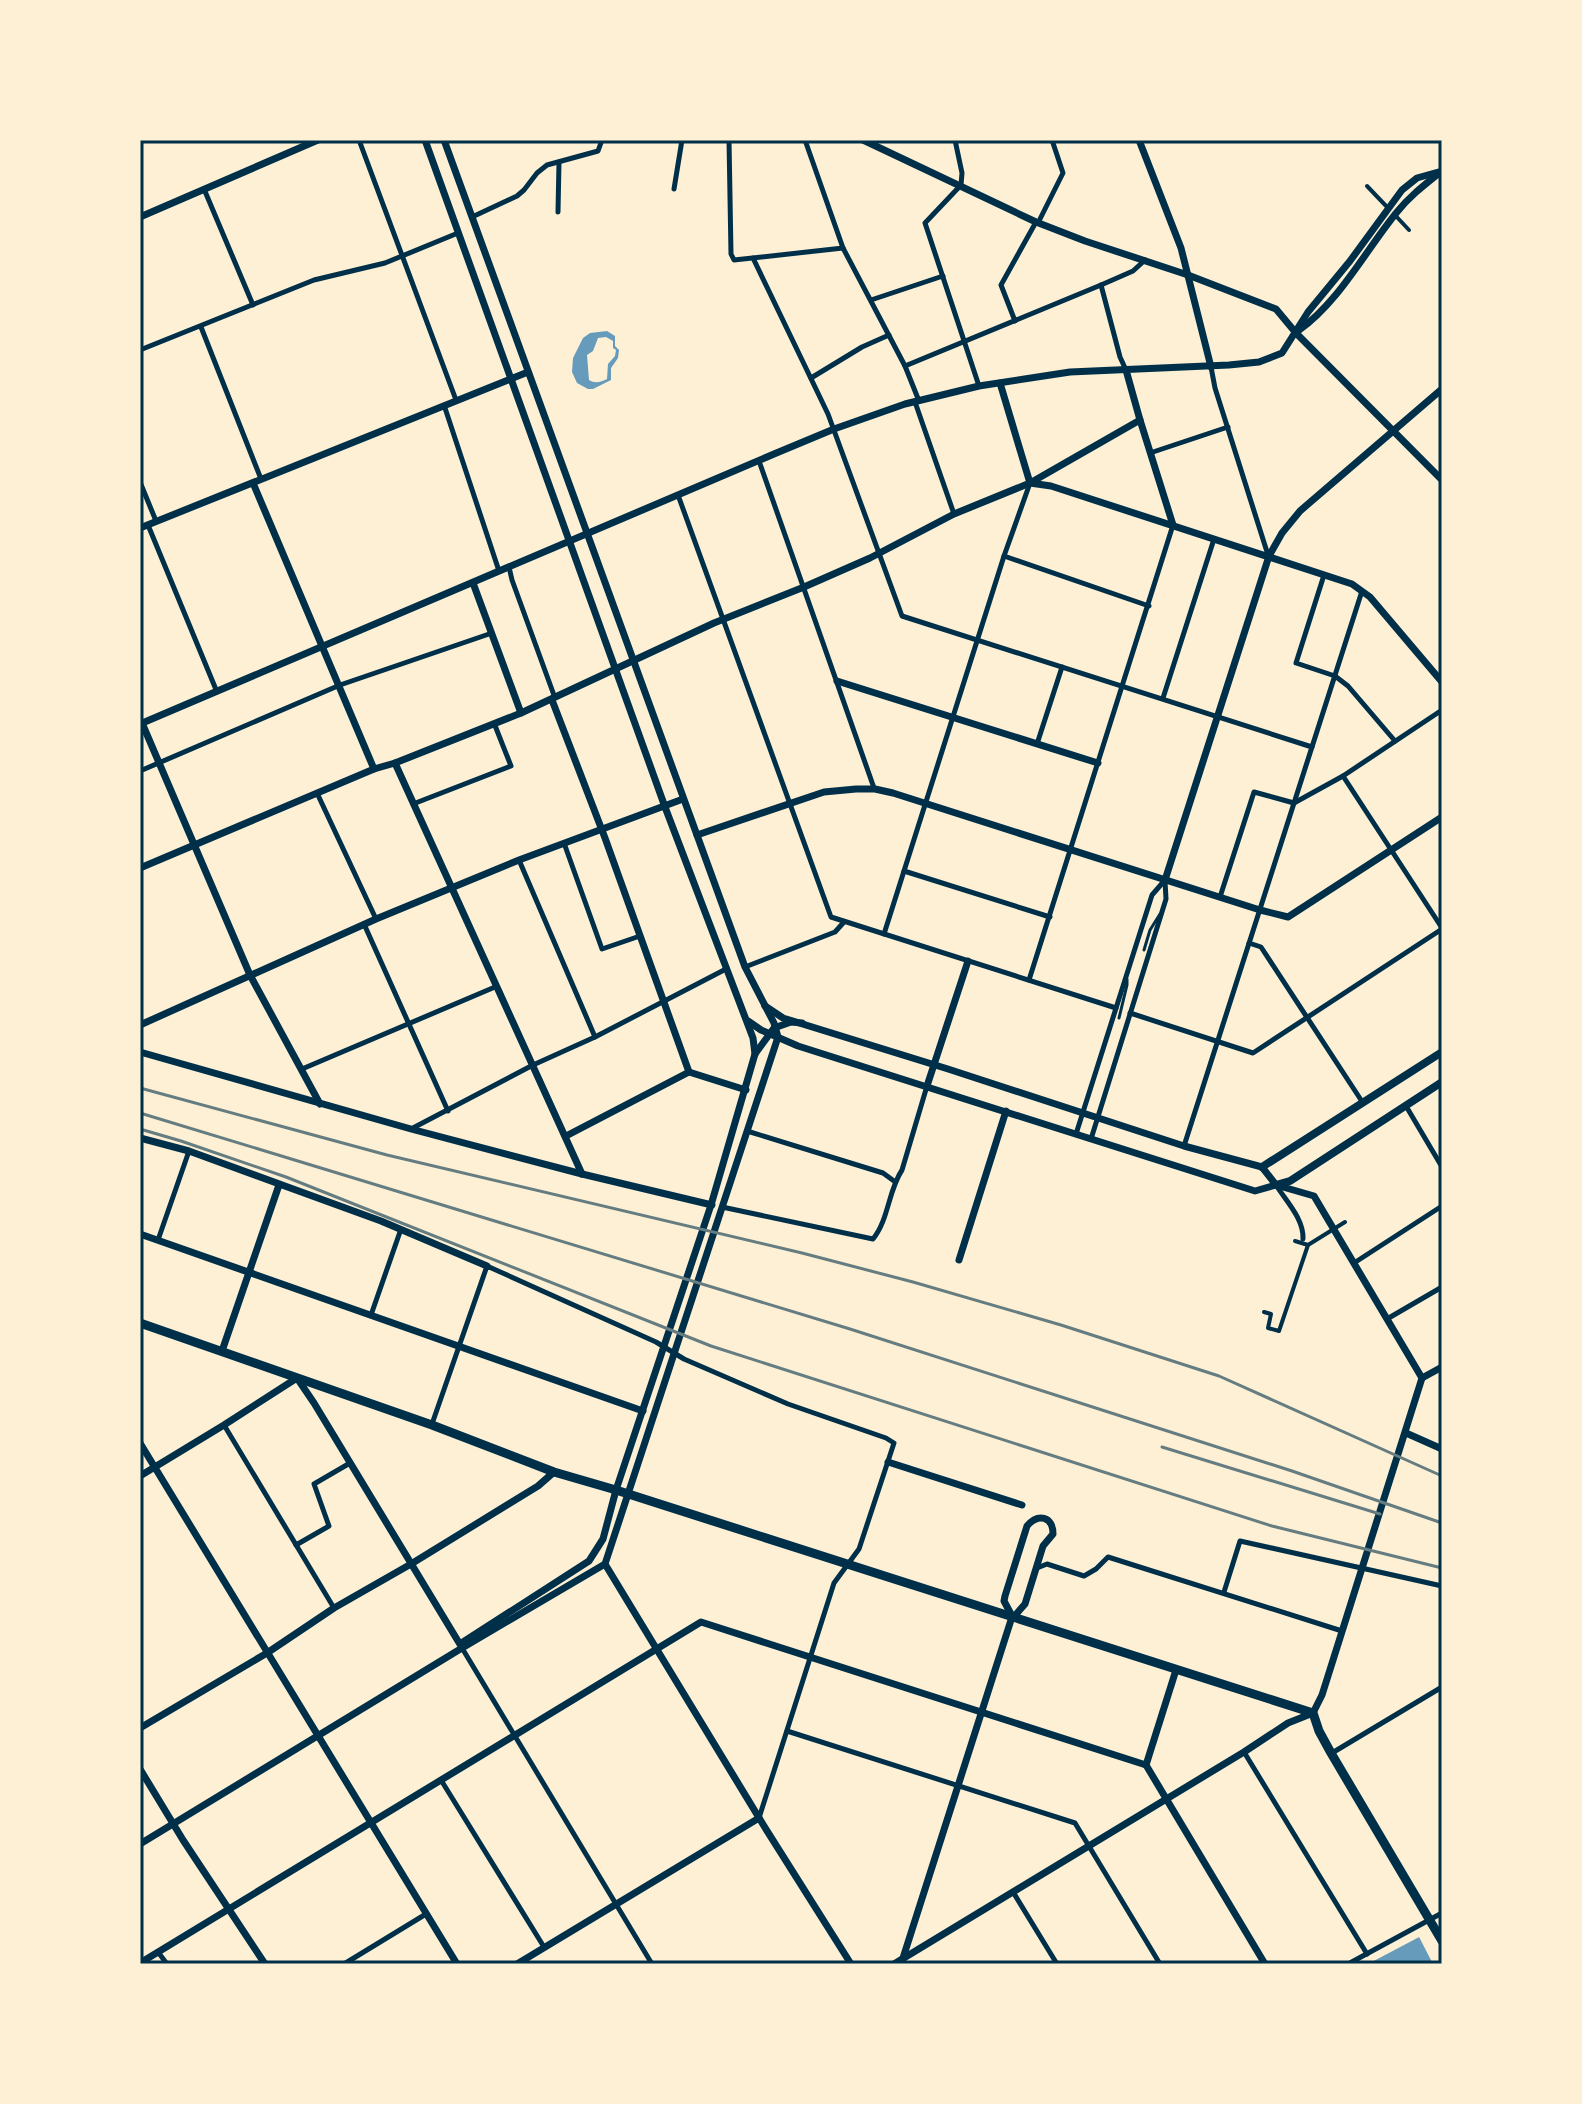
<svg xmlns="http://www.w3.org/2000/svg" width="1582" height="2104" viewBox="0 0 1582 2104" font-family="Montserrat,sans-serif">
<style>
.water{fill:#669bbc;fill-rule:evenodd}
.pier{fill:#fdf0d5}
.lines{fill:none;stroke-linecap:round;stroke-linejoin:round}
.service{stroke:#003049;stroke-width:3}
.pedestrian{stroke:#003049;stroke-width:4}
.minor{stroke:#003049;stroke-width:5}
.tertiary{stroke:#003049;stroke-width:7}
.secondary{stroke:#003049;stroke-width:7}
.primary{stroke:#003049;stroke-width:8}
.trunk{stroke:#003049;stroke-width:9}
.rail{stroke:#657d81;stroke-width:3}
.neatline{fill:none;stroke:#003049;stroke-width:3}
</style>
<rect width="100%" height="100%" fill="#fdf0d5"/>
<g class="water">
<path d="M607,331l8,5v10l4,4 -1,8 -7,10v12l-18,9h-5l-11,-6 -5,-11 1,-14 10,-20 7,-5zM606,337l7,4v7l3,2 -1,6 -7,8 -1,15c-6,3 -12,5 -18,1l-2,-25 6,-4 5,-13z"/>
<path d="M1442,1925v39h-74z"/>
</g>
<path class="pier" d="M1442,1921v43h-9l-16,-31z"/>
<g class="lines">
<g class="service">
<path d="M1144,950l6,-20 10,-16"/>
<path d="M1119,1018l8,-33v-6"/>
</g>
<g class="pedestrian">
<path d="M1367,186l21,22"/>
<path d="M1394,214l15,16"/>
<path d="M1295,1241l13,4"/>
<path d="M1264,1312l7,2 -3,14 11,3 29,-86 37,-23"/>
</g>
<g class="minor">
<path d="M359,140l97,260"/>
<path d="M729,140l2,114 3,6 109,-12"/>
<path d="M805,140l38,108 62,118 14,35"/>
<path d="M955,140l7,33 -1,12 -36,38 54,163"/>
<path d="M204,189l49,116"/>
<path d="M674,189l8,-49"/>
<path d="M558,212l1,-50"/>
<path d="M472,217l45,-21 7,-6 13,-17 10,-8 51,-14 4,-11"/>
<path d="M1038,223l25,-50 -11,-33"/>
<path d="M753,258l75,156 74,202 410,131"/>
<path d="M1101,285l19,72 6,13"/>
<path d="M871,300l72,-24"/>
<path d="M1015,321l-14,-36 35,-63"/>
<path d="M201,327l60,152"/>
<path d="M140,350l174,-70 71,-17 73,-30"/>
<path d="M905,366l196,-81 32,-14 12,-11"/>
<path d="M1211,367l4,21 53,167"/>
<path d="M811,378l51,-31 27,-12"/>
<path d="M915,402l39,112"/>
<path d="M444,405l55,166"/>
<path d="M1150,453l78,-26"/>
<path d="M759,461l115,327"/>
<path d="M140,482l16,39"/>
<path d="M678,495l153,422 285,91"/>
<path d="M148,525l69,167"/>
<path d="M1004,556l145,50"/>
<path d="M509,567l3,13 43,118"/>
<path d="M1324,575l-28,88 39,13 13,10 47,55"/>
<path d="M1163,698l51,-159"/>
<path d="M1037,744l25,-77"/>
<path d="M140,771l200,-86 152,-52"/>
<path d="M1343,776l99,152"/>
<path d="M317,793l59,126"/>
<path d="M413,804l98,-38 -17,-43"/>
<path d="M564,843l38,106 38,-13"/>
<path d="M519,860l76,177"/>
<path d="M904,871l146,46"/>
<path d="M1220,897l34,-105 40,11 49,-27 99,-66"/>
<path d="M364,924l84,187"/>
<path d="M884,934l120,-378 26,-73"/>
<path d="M1249,943l12,4 102,156"/>
<path d="M745,967l90,-35 9,-10"/>
<path d="M1029,980l144,-455"/>
<path d="M1130,1013l123,40 189,-124"/>
<path d="M302,1069l193,-82"/>
<path d="M1406,1106l36,61"/>
<path d="M411,1129l122,-64 62,-28 131,-68"/>
<path d="M747,1131l136,42 11,8"/>
<path d="M1076,1134l76,-239 13,-15"/>
<path d="M1091,1139l75,-240 -1,-18"/>
<path d="M1184,1146l178,-555"/>
<path d="M1276,1185c10,16 28,34 27,54"/>
<path d="M722,1207l151,32c16,-20 15,-48 29,-69l25,-84"/>
<path d="M158,1240l31,-89"/>
<path d="M1354,1263l88,-57"/>
<path d="M371,1315l30,-86"/>
<path d="M1387,1319l55,-32"/>
<path d="M432,1424l55,-158 169,76 28,17 104,45 98,34 8,5 -35,106 -25,34 -75,235"/>
<path d="M224,1425l110,183"/>
<path d="M296,1545l33,-19 -15,-42 36,-21"/>
<path d="M1037,1568l10,-4 37,12 12,-7 12,-12 234,74"/>
<path d="M1224,1592l16,-51 202,45"/>
<path d="M462,1648l190,316"/>
<path d="M787,1731l288,92 85,141"/>
<path d="M1244,1752l123,202"/>
<path d="M1332,1753l110,-66"/>
<path d="M441,1780l103,167"/>
<path d="M1013,1892l44,72"/>
<path d="M158,1952l9,12"/>
<path d="M344,1964l82,-50"/>
<path d="M1348,1964l94,-51"/>
</g>
<g class="tertiary">
<path d="M425,140l240,667 88,231 2,16"/>
<path d="M863,140l173,82 49,19 103,34 88,34 20,24 146,147"/>
<path d="M1139,140l42,108 30,119"/>
<path d="M1298,331c42,-30 67,-80 99,-119 12,-15 26,-26 41,-38"/>
<path d="M1126,370l14,50 33,105"/>
<path d="M1000,383l30,100 21,3 301,98 18,13 72,85"/>
<path d="M253,483l121,286"/>
<path d="M140,528l388,-156"/>
<path d="M473,583l48,130"/>
<path d="M837,681l261,82"/>
<path d="M552,700l53,138 84,234"/>
<path d="M142,723l108,252 70,129"/>
<path d="M140,724l634,-270 60,-25 71,-25 74,-18 91,-14 159,-7 30,-3 23,-9 26,-41 42,-51 52,-71 15,-12 25,-7"/>
<path d="M395,763l187,411"/>
<path d="M697,835l127,-43 32,-3h19l18,4 367,117 28,7 154,-100"/>
<path d="M140,868l234,-99 21,-6 126,-50 193,-90 90,-36 66,-29 84,-44 76,-31 110,-63"/>
<path d="M1165,880l104,-324 13,-23 18,-22 142,-122"/>
<path d="M765,1006l18,12 165,51 236,77 78,21 14,18"/>
<path d="M748,1021l13,9 37,16 457,145 21,-6 38,11 108,182"/>
<path d="M140,1025l236,-106 143,-59 164,-61"/>
<path d="M140,1052l271,77 171,45 130,31"/>
<path d="M927,1086l41,-125"/>
<path d="M566,1136l123,-64 57,18"/>
<path d="M140,1138l49,13 192,70 106,45"/>
<path d="M140,1234l503,177"/>
<path d="M959,1260l47,-149"/>
<path d="M222,1351l57,-166"/>
<path d="M1422,1378l20,-11"/>
<path d="M1406,1433l36,16"/>
<path d="M140,1443l317,521"/>
<path d="M888,1462l134,43"/>
<path d="M140,1476l84,-51 73,-47 17,25 147,243"/>
<path d="M605,1564l159,262 87,138"/>
<path d="M462,1648l1,-6 126,-81 14,-22 13,-49 95,-285 44,-151 19,-26 17,-6 11,1"/>
<path d="M140,1728l127,-75 67,-45 77,-44 127,-78 16,-14"/>
<path d="M1146,1765l30,-95"/>
<path d="M140,1769l43,71 82,124"/>
<path d="M140,1844l322,-196 143,-84 173,-527 -4,-14 -29,-56 -301,-827"/>
<path d="M903,1958l108,-338 14,-16 18,-58 10,-12c0,-18 -15,-21 -26,-8l-22,70 -1,5 8,15"/>
<path d="M140,1963l561,-341 445,143 119,199"/>
<path d="M517,1964l242,-146"/>
<path d="M894,1964l350,-212 44,-29 25,-10 9,-18 100,-317"/>
</g>
<path class="secondary" d="M140,217l178,-77"/>
<g class="primary">
<path d="M1262,1167l180,-115"/>
<path d="M1276,1185l14,-4 152,-99"/>
</g>
<path class="trunk" d="M140,1323l292,102 122,47 62,18 697,223 6,18 12,22 111,188"/>
<g class="rail">
<path d="M140,1088l247,67 415,98 111,29 148,43 158,51 223,100"/>
<path d="M140,1113l710,216 442,142 150,52"/>
<path d="M140,1129l41,12 105,36 425,169 561,180 170,42"/>
<path d="M1162,1447l218,67"/>
</g>
</g>
<rect width="1582" height="2104" fill="none" stroke="#fdf0d5" stroke-width="284"/>
<rect x="142" y="142" width="1298" height="1820" class="neatline"/>
</svg>
